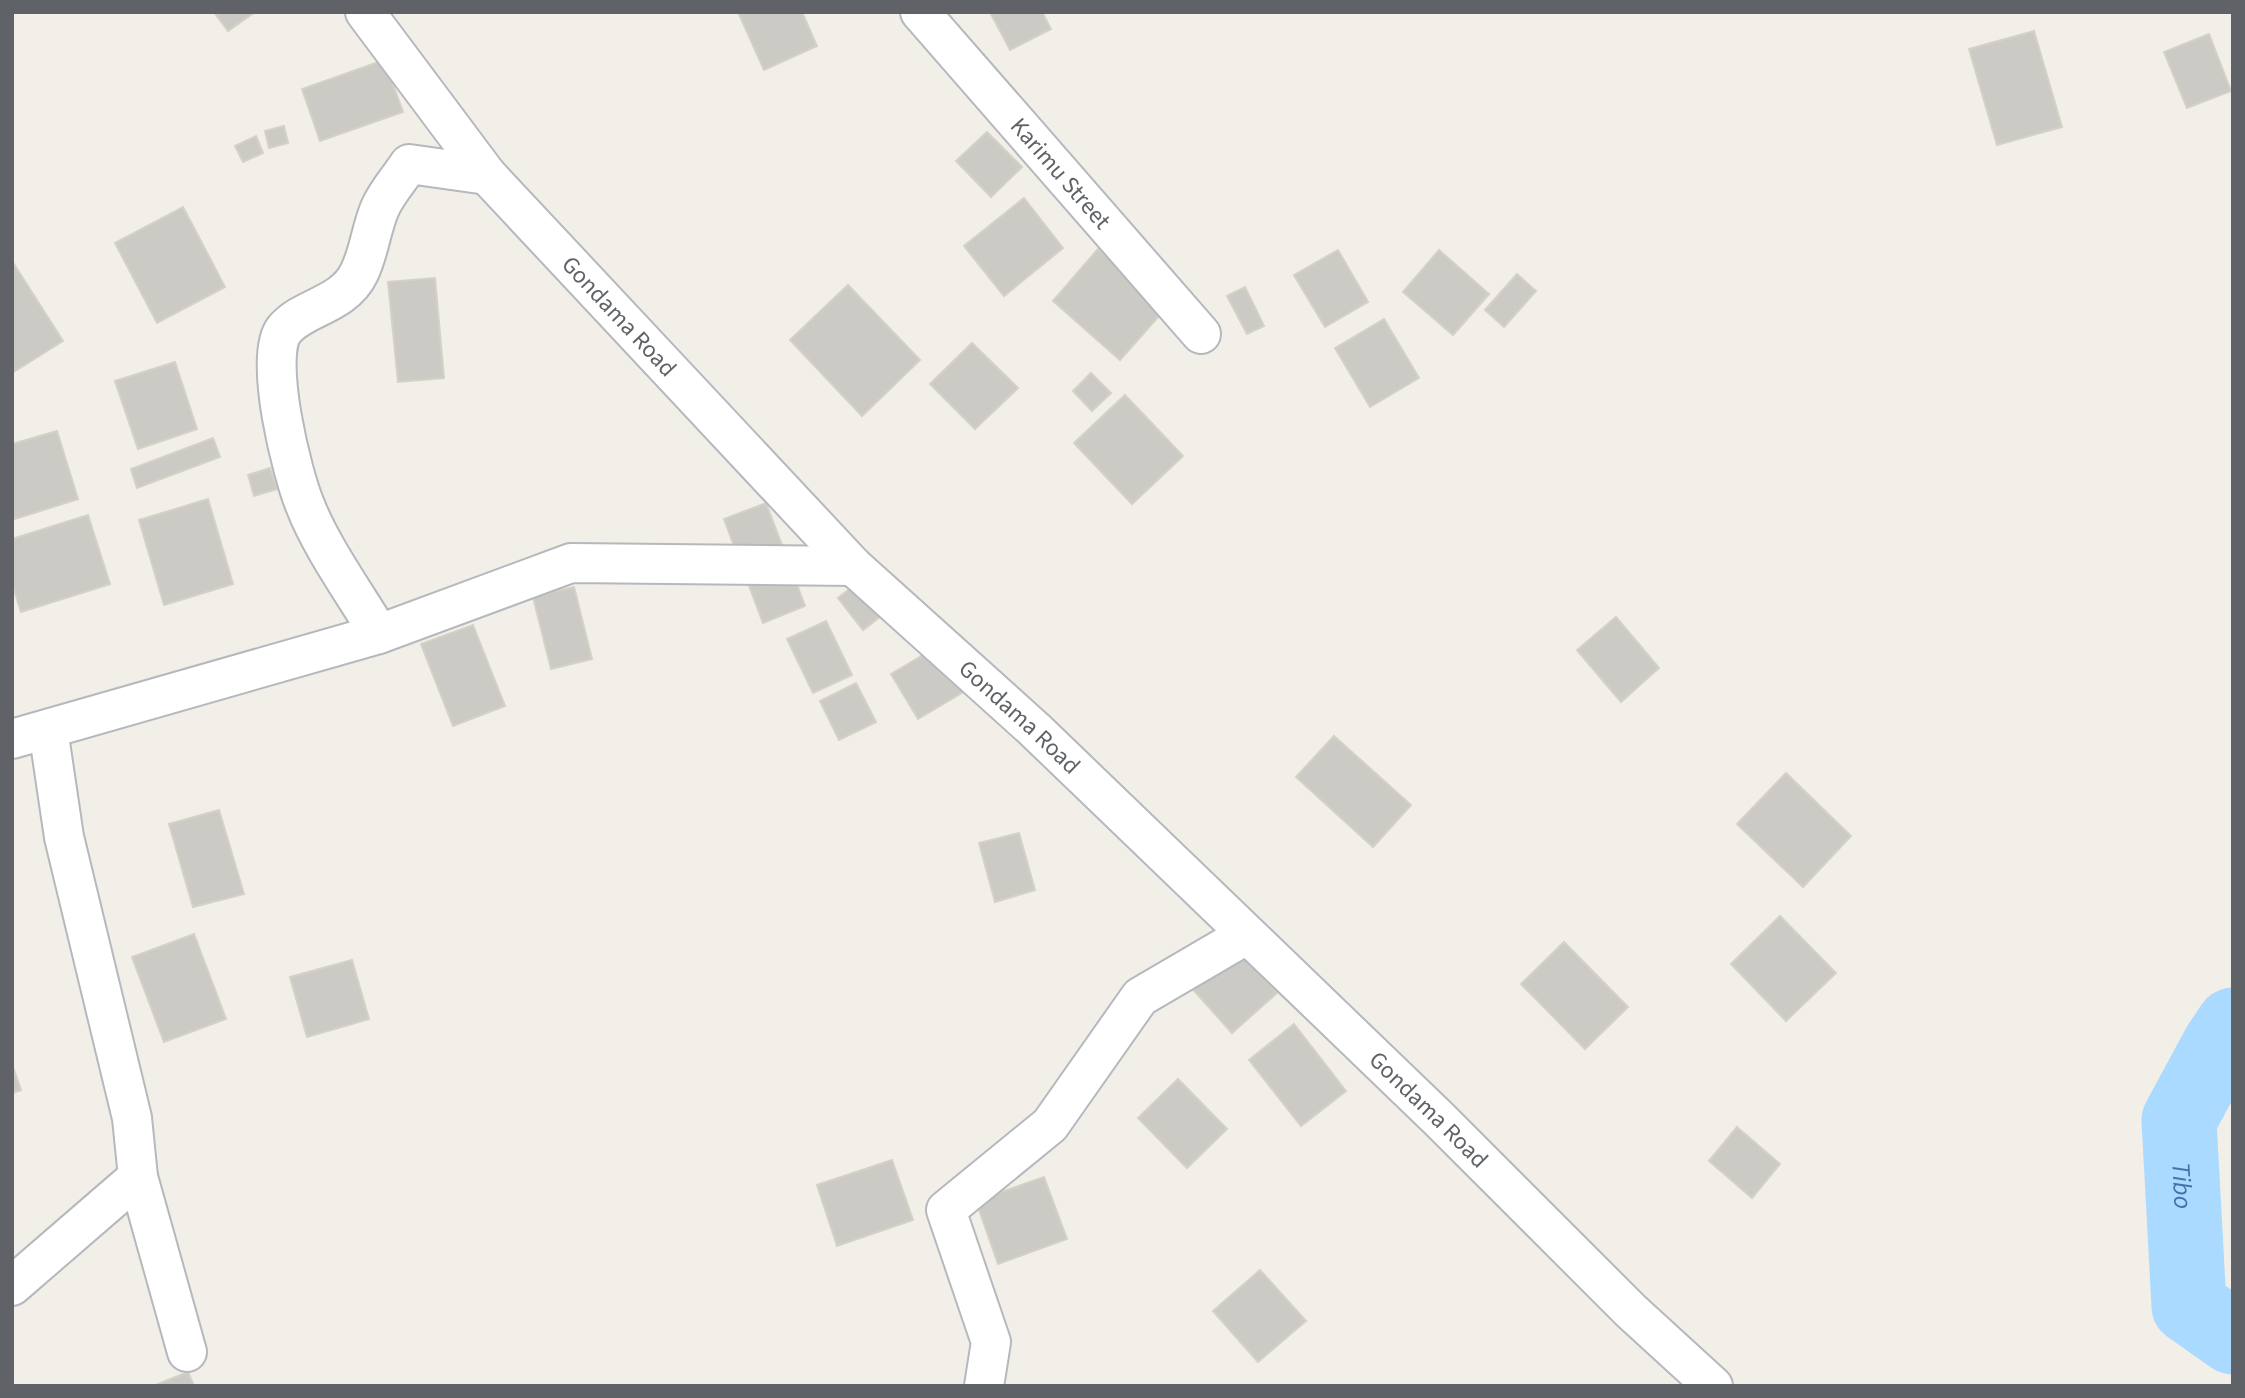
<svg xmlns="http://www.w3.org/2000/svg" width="2245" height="1398" viewBox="0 0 2245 1398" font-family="'Source Sans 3',sans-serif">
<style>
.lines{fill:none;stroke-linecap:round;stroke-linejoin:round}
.river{stroke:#aadaff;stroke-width:75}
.building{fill:#cccac5;stroke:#d6d1c6;stroke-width:2}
.minor-casing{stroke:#b5b8bc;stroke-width:42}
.minor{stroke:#fff;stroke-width:38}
.labels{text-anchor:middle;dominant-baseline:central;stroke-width:5;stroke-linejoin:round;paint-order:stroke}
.street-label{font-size:24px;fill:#5f6368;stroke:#fff}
.water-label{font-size:26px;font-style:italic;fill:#4174aa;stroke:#fff}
</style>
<rect width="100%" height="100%" fill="#f1efe8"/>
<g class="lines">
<path class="river" id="s1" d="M2233,1025l-14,21 -40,74 10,186 44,31"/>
</g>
<g class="building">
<path d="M214,12h41l-27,19z"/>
<path d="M738,12h64l15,34 -53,24z"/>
<path d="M990,12h52l9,17 -41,21z"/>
<path d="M2034,31l28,96 -65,18 -28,-96z"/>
<path d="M2209,34l22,57 -44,17 -23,-56z"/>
<path d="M384,60l19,52 -83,29 -18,-52z"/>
<path d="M284,126l4,17 -19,5 -4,-17z"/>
<path d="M987,132l35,35 -31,30 -35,-36z"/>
<path d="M256,136l7,17 -20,9 -8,-16z"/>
<path d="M1024,198l39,50 -59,48 -40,-50z"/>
<path d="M183,207l42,80 -68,36 -42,-80z"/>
<path d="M1098,249l68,59 -46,52 -67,-59z"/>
<path d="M1338,250l30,52 -43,25 -31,-52z"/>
<path d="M1439,250l50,44 -36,41 -50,-43z"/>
<path d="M12,261l51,80 -51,32z"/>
<path d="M1517,274l19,17 -32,36 -19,-17z"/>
<path d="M435,278l9,100 -46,4 -10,-100z"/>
<path d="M848,285l72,75 -58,56 -72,-76z"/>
<path d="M1245,287l19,39 -17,8 -20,-38z"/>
<path d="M1384,319l35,59 -49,29 -35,-59z"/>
<path d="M972,343l46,45 -43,41 -45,-45z"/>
<path d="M175,362l22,67 -59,20 -23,-68z"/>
<path d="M1091,373l20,20 -19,18 -19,-20z"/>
<path d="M1125,395l58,61 -51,48 -58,-61z"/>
<path d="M57,431l21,68 -66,21v-76z"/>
<path d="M213,438l7,19 -83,31 -6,-19z"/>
<path d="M270,468l7,21 -23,7 -6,-21z"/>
<path d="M208,499l25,85 -69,21 -25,-85z"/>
<path d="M766,503l39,103 -42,17 -39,-104z"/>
<path d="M88,515l22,69 -89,28 -9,-29v-44z"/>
<path d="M878,567l25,32 -40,31 -25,-32z"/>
<path d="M574,587l18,72 -41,10 -18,-72z"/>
<path d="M1616,617l43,51 -38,34 -44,-52z"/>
<path d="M826,621l26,54 -39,18 -26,-54z"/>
<path d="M473,625l32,81 -52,20 -32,-82z"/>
<path d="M950,639l27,45 -59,35 -27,-45z"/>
<path d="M856,683l20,39 -37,18 -19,-39z"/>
<path d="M1334,736l77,69 -38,42 -77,-70z"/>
<path d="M1786,773l65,63 -48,51 -66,-63z"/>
<path d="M219,810l25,84 -51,13 -24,-83z"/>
<path d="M1019,833l16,57 -40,12 -16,-59z"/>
<path d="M1780,916l56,57 -50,48 -55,-57z"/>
<path d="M1224,933l53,60 -45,40 -53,-59z"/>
<path d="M194,934l32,85 -62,23 -32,-85z"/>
<path d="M1564,942l64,65 -43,42 -64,-65z"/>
<path d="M352,960l17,59 -62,18 -17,-60z"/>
<path d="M1294,1024l52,67 -45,35 -52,-66z"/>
<path d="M12,1064l9,26 -9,3z"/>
<path d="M1178,1079l49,50 -40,39 -49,-50z"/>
<path d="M1737,1127l43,37 -28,34 -43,-37z"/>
<path d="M892,1160l21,60 -76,26 -20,-61z"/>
<path d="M1044,1177l23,62 -69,25 -22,-63z"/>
<path d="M1260,1270l46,51 -48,41 -45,-51z"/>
<path d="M188,1372l6,14h-41z"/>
</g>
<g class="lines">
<g class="minor-casing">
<g id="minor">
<path id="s2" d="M365,12l122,163 366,391 181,163 404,389 193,193 82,75"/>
<path id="s3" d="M920,12l281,322"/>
<path d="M379,634c-23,-39 -58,-87 -74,-129 -13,-31 -42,-148 -21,-175 18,-23 59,-24 75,-57 10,-20 12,-44 21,-65 7,-16 20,-30 29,-44l78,11"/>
<path d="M48,729l16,108 68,281 6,59 49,175"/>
<path d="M12,739l367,-105 192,-71 282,3"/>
<path d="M12,1286l126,-109"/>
<path d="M984,1386l7,-44 -45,-132 104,-85 90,-128 106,-62"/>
</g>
</g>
<use href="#minor" class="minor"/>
</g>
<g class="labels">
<g class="street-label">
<text stroke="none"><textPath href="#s3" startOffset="214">Karimu Street</textPath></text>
<text stroke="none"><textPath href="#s2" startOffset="397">Gondama Road</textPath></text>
<text stroke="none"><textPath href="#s2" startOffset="964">Gondama Road</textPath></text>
<text stroke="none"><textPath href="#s2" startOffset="1531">Gondama Road</textPath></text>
</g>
<g class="water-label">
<text stroke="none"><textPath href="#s1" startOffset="175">Tibo</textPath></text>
</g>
</g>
<rect width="2245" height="1398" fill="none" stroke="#5f6368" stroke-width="28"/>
</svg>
